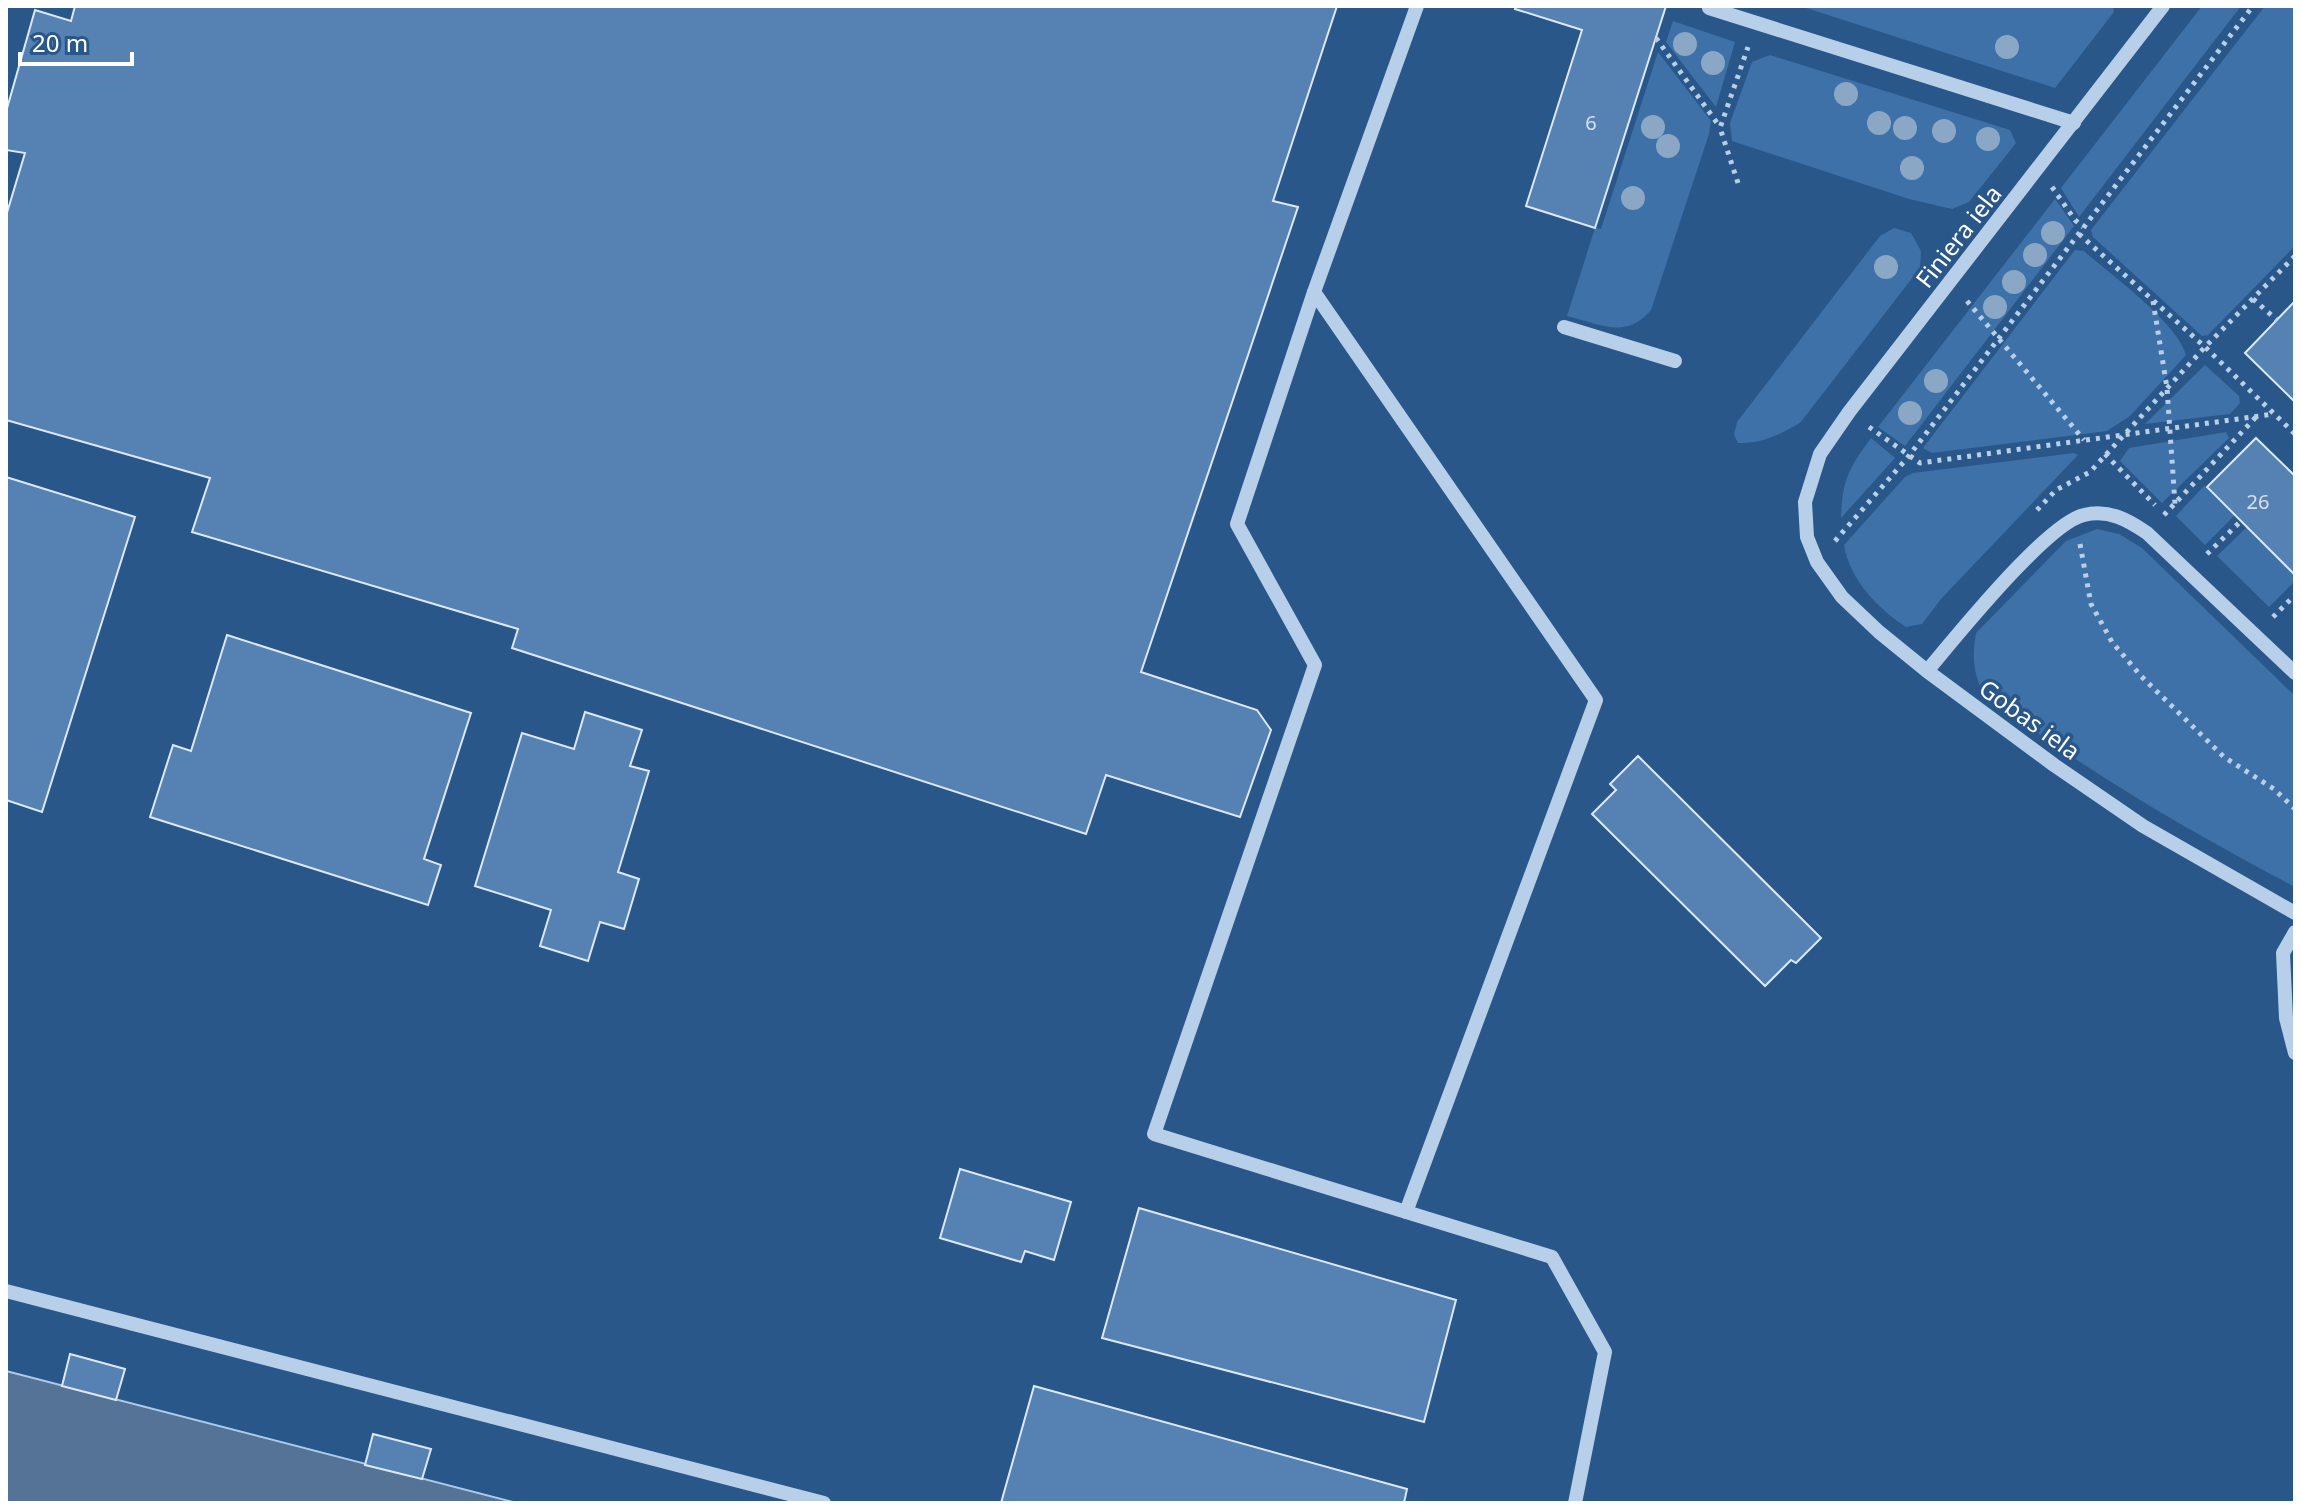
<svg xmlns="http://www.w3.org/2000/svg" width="2301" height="1509" viewBox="0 0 2301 1509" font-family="'Noto Sans',sans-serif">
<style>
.green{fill:#3e71a7}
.water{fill:#547397;stroke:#accae9;stroke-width:2}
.building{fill:#5682b3;stroke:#dbe9f7;stroke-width:2}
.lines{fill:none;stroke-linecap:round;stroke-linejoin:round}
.path{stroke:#b7cfe9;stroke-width:5;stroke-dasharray:4 6;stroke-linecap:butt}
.minor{stroke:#b7cfe9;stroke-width:14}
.tree{fill:#8ba7c6}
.labels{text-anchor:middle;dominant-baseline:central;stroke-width:7;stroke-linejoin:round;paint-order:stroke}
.number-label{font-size:20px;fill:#d5e0ec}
.street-label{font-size:24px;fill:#fff;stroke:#29578a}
</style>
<rect width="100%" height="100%" fill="#29578a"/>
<g class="green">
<path d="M1800,6h313l1,6 -59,76z"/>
<path d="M2202,6h39l-162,211 -18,-29z"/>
<path d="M2265,6h30v240l-87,89 -6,1 -109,-99 -2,-7z"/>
<path d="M1673,21l62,21 -19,65 -50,-65z"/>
<path d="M1658,52l53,69 -2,13 -58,176c-25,30 -51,14 -84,6l28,-88 6,1z"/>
<path d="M1770,55l240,75 6,13 -47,59 -17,7 -43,-10 -177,-58 -2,-18 22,-61z"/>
<path d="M2055,199l19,27 -169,220 -27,-19z"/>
<path d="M1894,228l17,5 10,18 -1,17 -120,155c-20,11 -37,21 -62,20l-4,-8 3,-13 143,-186z"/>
<path d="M2075,250l9,1c27,24 93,71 102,104l-56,61 -23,15 -175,22 -9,-5z"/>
<path d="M2205,365l34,31 1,7 -10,11 -85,10z"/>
<path d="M2226,432l3,6 -67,65 -42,-42 9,-13z"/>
<path d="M1871,438l24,20 -54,60c1,-38 8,-50 30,-80z"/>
<path d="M2074,453l4,2 -137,144 -19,25 -16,3c-29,-19 -56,-47 -62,-82l61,-68 8,-4z"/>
<path d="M2204,486l31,29 -30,30 -29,-29z"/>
<path d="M2247,527l48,48v6l-26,26 -52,-51z"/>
<path d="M2097,529l22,5 23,14 153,148v191c-108,-57 -215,-119 -312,-194 -10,-21 -11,-37 -7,-60l90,-92z"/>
</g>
<path class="water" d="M6,1371l511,132h-511z"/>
<g class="building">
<path d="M75,6h1262l-64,195 25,6 -157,465 116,38 14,20 -31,87 -134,-42 -20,59 -574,-186 6,-19 -326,-97 18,-54 -204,-58v-204l19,-63 -19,-3v-38l29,-102 36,11z"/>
<path d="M1516,6h150l-71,222 -69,-22 56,-176 -67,-21z"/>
<path d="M2295,301v101l-50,-49z"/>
<path d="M2256,438l39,38v99l-88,-88z"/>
<path d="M6,477l129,40 -93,295 -36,-12z"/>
<path d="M227,635l244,78 -47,146 17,6 -13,40 -278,-88 23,-72 18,6z"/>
<path d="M585,712l57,18 -12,36 19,5 -31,101 21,7 -15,50 -24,-7 -12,39 -48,-15 11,-36 -76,-24 47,-153 52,16z"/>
<path d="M1638,756l183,182 -25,25 -5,-3 -26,26 -173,-172 24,-24 -6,-6z"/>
<path d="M960,1169l111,33 -17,58 -29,-9 -4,11 -81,-24z"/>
<path d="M1139,1208l317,92 -32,122 -322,-84z"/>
<path d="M70,1354l55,15 -9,31 -54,-14z"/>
<path d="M1034,1386l373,103 -3,14h-403z"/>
<path d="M373,1434l58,15 -9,30 -57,-14z"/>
</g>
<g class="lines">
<g class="path">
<path d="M1656,38l64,89"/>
<path d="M1738,183l-18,-55 28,-81"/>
<path d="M2052,187l23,33 8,7"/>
<path d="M2079,234l126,113 90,87"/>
<path d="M2253,299l24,21"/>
<path d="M1967,301l117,139"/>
<path d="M2153,301l14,87 8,116"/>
<path d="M1869,427l51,36 354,-49"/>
<path d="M2105,454l50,51"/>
<path d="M2037,510l19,-20 34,-18 115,-125 90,-91"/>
<path d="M2164,515l92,-98"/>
<path d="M1835,541l73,-84 345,-451"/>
<path d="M2080,544l11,60 21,38 29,34 83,81 50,32 21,20"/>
<path d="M2207,554l34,-33"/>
<path d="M2273,617l22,-22"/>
</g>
<g class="minor">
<path d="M1417,6l-103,286 -77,232 78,141 -161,469 398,123 53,95 -30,151"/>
<path d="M2163,6l-314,406 -29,42 -15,48 2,35 10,25 25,35 37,35 48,39 127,94 89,61 152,87"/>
<path d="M1709,8l365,115"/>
<path d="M1314,292l282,408 -190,512"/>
<path d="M1564,327l111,34"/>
<path d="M1927,671c28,-33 120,-148 157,-156 25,-6 44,5 63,18l148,140"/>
<path d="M2295,932l-12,21 3,65 9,35"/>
<path d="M6,1291l818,212"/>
</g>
</g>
<g class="tree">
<circle cx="1685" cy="44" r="12"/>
<circle cx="2007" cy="47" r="12"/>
<circle cx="1713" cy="63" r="12"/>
<circle cx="1846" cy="94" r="12"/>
<circle cx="1879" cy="123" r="12"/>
<circle cx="1653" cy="127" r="12"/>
<circle cx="1905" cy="128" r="12"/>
<circle cx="1944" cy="131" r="12"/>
<circle cx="1988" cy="139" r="12"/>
<circle cx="1668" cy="146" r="12"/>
<circle cx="1912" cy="168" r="12"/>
<circle cx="1633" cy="198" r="12"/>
<circle cx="2053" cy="233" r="12"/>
<circle cx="2035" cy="255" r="12"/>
<circle cx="1886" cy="267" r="12"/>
<circle cx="2014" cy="282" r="12"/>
<circle cx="1995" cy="307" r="12"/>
<circle cx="1936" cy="381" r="12"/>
<circle cx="1910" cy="413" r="12"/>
</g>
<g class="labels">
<g class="number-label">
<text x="1591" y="122">6</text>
<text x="2258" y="501">26</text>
</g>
<g class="street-label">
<text transform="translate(1958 236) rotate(-52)">Finiera iela</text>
<text transform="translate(2030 719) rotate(36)">Gobas iela</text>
</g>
</g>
<rect width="2301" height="1509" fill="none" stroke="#ffffff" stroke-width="16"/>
<path d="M20 52v12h112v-12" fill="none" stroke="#ffffff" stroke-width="4"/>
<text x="32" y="52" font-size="24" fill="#ffffff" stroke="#29578a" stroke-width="6" paint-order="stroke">20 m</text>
</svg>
